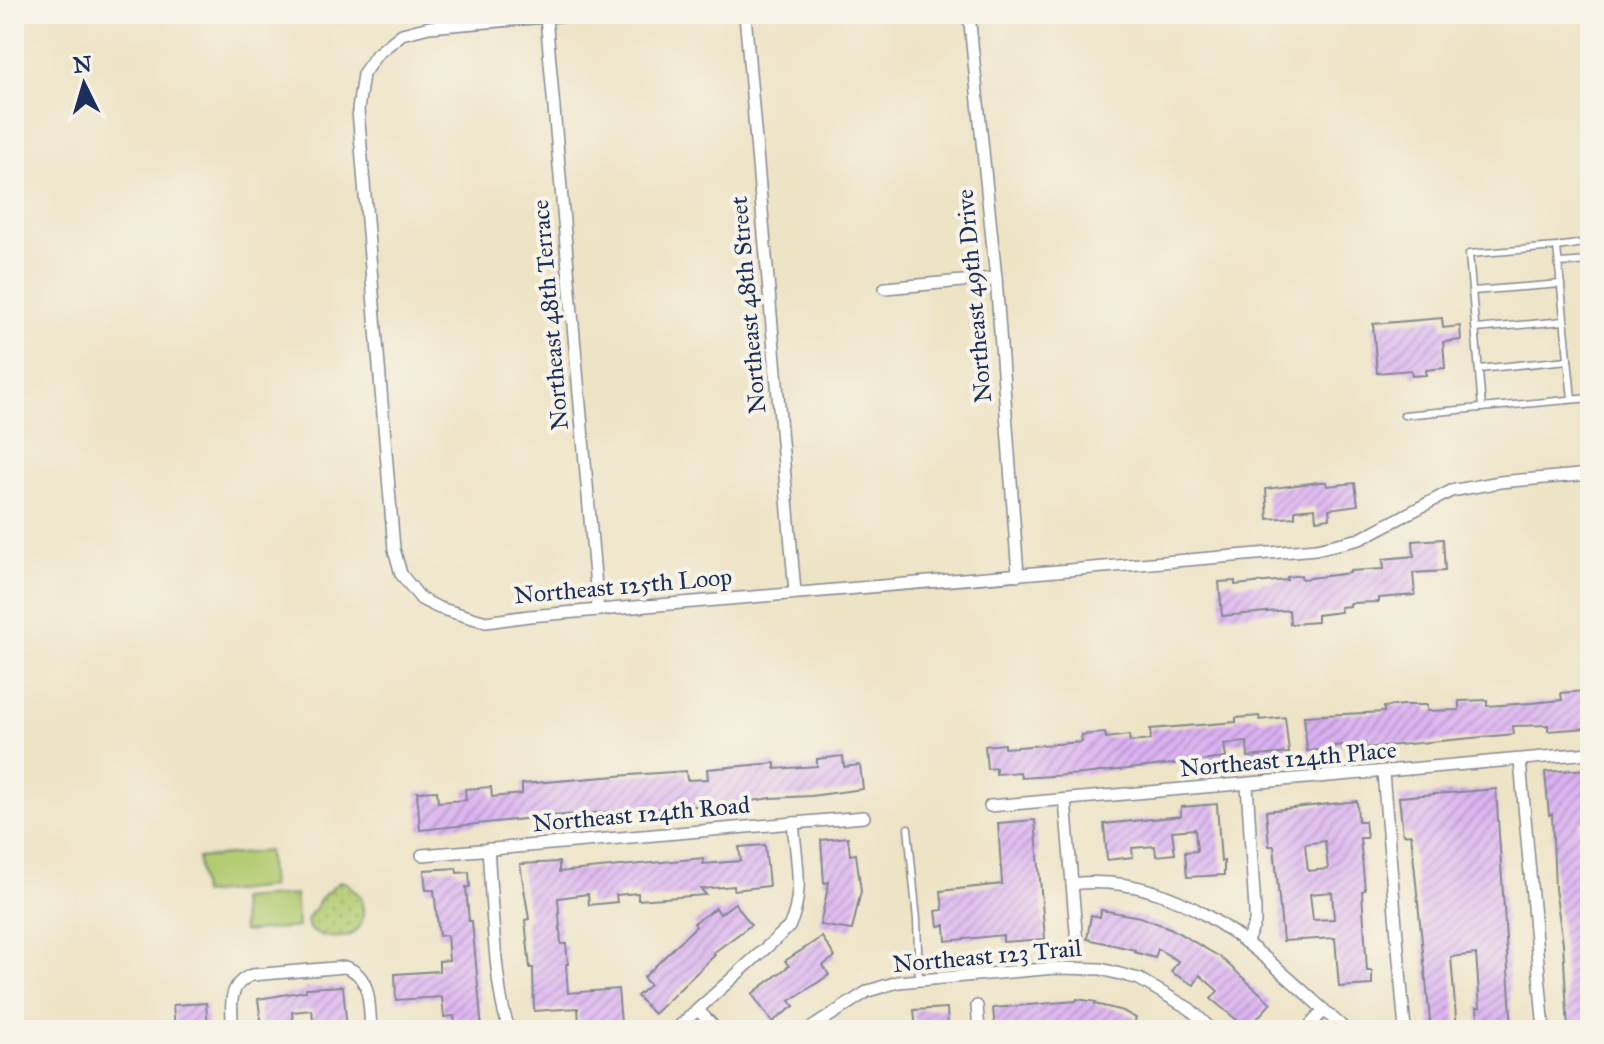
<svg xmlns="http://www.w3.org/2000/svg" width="1604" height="1044" viewBox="0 0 1604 1044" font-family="'IM FELL Great Primer',serif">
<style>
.grass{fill:url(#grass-dots);stroke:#667e68;stroke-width:2}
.garden{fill:#b2cc72;stroke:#667e68;stroke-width:2}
.building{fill:url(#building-hatch);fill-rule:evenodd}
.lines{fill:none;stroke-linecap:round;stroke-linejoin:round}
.service-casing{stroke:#848992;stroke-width:9}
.minor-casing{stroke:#848992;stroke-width:14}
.service{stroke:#fff;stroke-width:6}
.minor{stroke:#fff;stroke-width:11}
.labels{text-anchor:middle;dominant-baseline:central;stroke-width:8;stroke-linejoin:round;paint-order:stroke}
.street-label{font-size:24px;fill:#1b2f5e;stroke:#f7f3e8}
</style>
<defs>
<pattern id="grass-dots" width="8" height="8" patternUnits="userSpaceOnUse" patternTransform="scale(2)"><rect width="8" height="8" fill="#b2cc72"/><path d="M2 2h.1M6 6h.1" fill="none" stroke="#90a661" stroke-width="1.8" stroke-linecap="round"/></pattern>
<pattern id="building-hatch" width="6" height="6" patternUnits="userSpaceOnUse" patternTransform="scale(2)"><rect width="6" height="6" fill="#dab0f1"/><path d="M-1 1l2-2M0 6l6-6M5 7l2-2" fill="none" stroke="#b090c6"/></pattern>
</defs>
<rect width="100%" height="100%" fill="#f7f3e8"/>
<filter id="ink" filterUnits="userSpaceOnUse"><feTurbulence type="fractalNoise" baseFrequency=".0125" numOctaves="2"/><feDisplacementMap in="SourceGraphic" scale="16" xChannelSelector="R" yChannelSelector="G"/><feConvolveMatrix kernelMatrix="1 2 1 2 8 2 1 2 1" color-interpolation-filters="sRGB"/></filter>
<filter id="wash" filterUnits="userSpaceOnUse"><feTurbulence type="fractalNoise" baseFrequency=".006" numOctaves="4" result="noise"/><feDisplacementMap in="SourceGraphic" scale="32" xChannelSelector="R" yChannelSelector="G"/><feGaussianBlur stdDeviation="1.8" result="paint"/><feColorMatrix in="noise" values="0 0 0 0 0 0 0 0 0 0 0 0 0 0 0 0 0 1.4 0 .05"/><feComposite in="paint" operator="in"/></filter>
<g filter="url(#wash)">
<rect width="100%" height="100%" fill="#ede3c5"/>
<path class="grass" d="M340,881l7,2 14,14c2,9 4,24 -3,32 -11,13 -38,9 -49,0l-2,-9 16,-24z"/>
<g class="garden">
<path d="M268,851l3,36 -69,7 -4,-36z"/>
<path d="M295,895l3,32 -55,5 -3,-33z"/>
</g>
<g id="blocks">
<g class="building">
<path d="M1442,318l1,10 17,-2 1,14 -18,2 2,26 -19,2v5l-14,1 -1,-6 -34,3 -4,-49z"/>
<path d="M1319,482h7l1,4 28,-3 3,22 -29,4 1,9 -14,2 -1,-12 -20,2v7l-27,2 -2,-30z"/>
<path d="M1443,539l2,32 -32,2 2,22 -36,3v4l-29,1v3l-10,1 1,5 -24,3v7l-27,2 -1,-14 -67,6 -3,-34 16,-1v4l52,-5v-3l14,-2 1,4 48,-6v-2l34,-2 -1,-10 31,-3 -1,-15z"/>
<path d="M1584,691l3,37 -39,3v-6l-35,1 1,8 -148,14 -1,-5 -31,3v3l-27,2 -3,-35 80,-4v-5l19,-2h24v6l32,-1v-9l28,-1v6l44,-3 31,-3 -1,-7z"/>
<path d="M1259,716l1,4 25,-3 4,36 -41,4 -1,-15 -23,2 2,14 -143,16 -62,4 -1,-6 -24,2v-6l-9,1 -2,-23 19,-2v4l78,-6 -1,-7 24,-2 1,5 23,-3 1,7 21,-2 -1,-11 86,-7v-4z"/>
<path d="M843,756l1,11 16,-2 3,24 -52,7 -40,2 -33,5 -186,13 -132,14 -3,-38 20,-1 1,11 28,-2 -1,-11 26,-2 1,10 30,-3v-10l94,-8 70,-5 1,9 21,-1 -1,-10 68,-6v6l42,-3v-7z"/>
<path d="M1588,769l1,22 -3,1 3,30h-10l2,22h6l2,25 -8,1 1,22h8v25l-5,1 3,22h2v90h-22l-5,-87 -8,-54 -3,-75 -3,1 -4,-43z"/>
<path d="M1496,789l16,241h-33l-2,-23h3l-4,-53 -25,3 6,73h-26l-20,-196 -8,1 -4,-38z"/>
<path d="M1357,801l1,20h7l2,17h-7l5,52 -3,1 5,80h5v14l-33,2 -4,-49 -52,3 -9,-95h-5l-3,-35zM1325,841l3,28 -20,2 -3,-27zM1332,892l2,27 -21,1 -3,-26z"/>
<path d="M1217,804l4,58 3,-1v14l-37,2 -2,-25 12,-1 -2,-22 -23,2 3,23 -19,2 -1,-10 -23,2 1,9 -26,3 -3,-36 77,-8v-9z"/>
<path d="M1035,820l10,119 -42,3v-7l-57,6 -1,-16 -7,1 -2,-15 7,-1 -2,-19 61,-7 -4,-61z"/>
<path d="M848,837l2,18 6,-1 5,37 -9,39 -32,-5 9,-43 -5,1 -3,-43z"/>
<path d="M765,845l4,41 -35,4v-4l-33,3 5,6 -68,5v-7l-22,2 1,7 -28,3 -1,-11 -30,4 3,46h5l2,20h-2l2,29 50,-4 3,34 -42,1 -1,-16 -44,3 -1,-43h-3l-5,-48 4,-1 -9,-55 39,-2v10l144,-14v6l38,-3 -2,-14z"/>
<path d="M456,868l1,5 12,-1 1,15h-4l3,34h3l10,109h-26l-2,-14 -10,1 -2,-20 -46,3 -1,-26 44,-3v-10l10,-1 -2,-25 -8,1 -5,-46h-8l-2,-20z"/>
<path d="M735,903l16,22 -38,28 2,2 -61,59 -17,-18 13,-11 -7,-7 53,-52 -2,-3 22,-15 4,6z"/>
<path d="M1101,910l39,7 30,11 50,29 51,46 -23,26 -37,-30 7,-8 -18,-16 -6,10 -23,-13 7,-11 -20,-12 -3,9 -21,-6 1,-2 -48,-11 4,-24 9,2z"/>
<path d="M822,937l13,20 -12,8 6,10 -39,26 4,5 -22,16 -20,-28 37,-28 -4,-5z"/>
<path d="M343,986l4,44h-33l-2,-20 -20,2 2,18h-32l-4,-31 48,-8v-3z"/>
<path d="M1077,999l19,3 -1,2 28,7 13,7 -4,12h-61l1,-4 -33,4h-44l-2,-22 83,-7z"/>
<path d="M206,1003l2,27h-33l-2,-25z"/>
<path d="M947,1008l1,19 -32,2 -2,-19z"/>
</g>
</g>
</g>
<g filter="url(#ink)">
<use href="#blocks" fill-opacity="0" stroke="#848992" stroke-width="2"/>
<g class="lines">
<g class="service-casing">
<g id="service">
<path d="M1557,247l33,-5"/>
<path d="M1559,263l31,-2"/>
<path d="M1473,291l88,-7"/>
<path d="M1476,329l88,-8"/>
<path d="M1479,369l89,-9"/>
<path d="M1482,408l-13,-154 88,-7 15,152"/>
<path d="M1404,415l186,-17"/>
<path d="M908,828l9,92 2,60"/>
</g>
</g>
<g class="minor-casing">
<g id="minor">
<path d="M582,14l-153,13 -27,7 -25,20 -14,20 -5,36 36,439 7,25 20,25 18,9 47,14 43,-6 787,-67 44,-10 91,-48 49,-9 90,-8"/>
<path d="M745,14l50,578"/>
<path d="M969,14l27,264 22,297"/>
<path d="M546,17l52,593"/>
<path d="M885,288l111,-10"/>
<path d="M1520,761l24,269"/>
<path d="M1383,773l22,257"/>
<path d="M1065,800l12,143"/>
<path d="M990,806l600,-53"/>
<path d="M488,849c3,33 7,161 23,181"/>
<path d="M422,855l442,-38"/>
<path d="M1072,884c115,-14 196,77 274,146"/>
<path d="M1247,941l8,-18v-13l-8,-125"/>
<path d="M977,1006l2,24"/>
<path d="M698,1010l19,20"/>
<path d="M233,1030c-2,-23 -6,-46 19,-55l93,-8c27,8 24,39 26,63"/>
<path d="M675,1030l114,-103c16,-33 7,-69 4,-104"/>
<path d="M808,1030l60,-39 30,-9 158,-14 45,1 38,10 51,30 22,21"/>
<path d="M1306,1030l18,-20"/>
</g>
</g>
<use href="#service" class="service"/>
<use href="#minor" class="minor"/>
</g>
</g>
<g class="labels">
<g class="street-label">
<text transform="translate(974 296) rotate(-95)">Northeast 49th Drive</text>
<text transform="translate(748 305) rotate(-95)">Northeast 48th Street</text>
<text transform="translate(550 315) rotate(-95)">Northeast 48th Terrace</text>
<text transform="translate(623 586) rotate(-5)">Northeast 125th Loop</text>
<text transform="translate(1288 759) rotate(-5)">Northeast 124th Place</text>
<text transform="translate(641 814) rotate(-5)">Northeast 124th Road</text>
<text transform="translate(987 956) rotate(-5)">Northeast 123 Trail</text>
</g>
</g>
<rect width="1604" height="1044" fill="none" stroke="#f7f3e8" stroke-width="48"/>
<g transform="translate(84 84) rotate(355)" stroke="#f7f3e8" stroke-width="6" paint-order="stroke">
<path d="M0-6L14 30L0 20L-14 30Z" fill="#1b2f5e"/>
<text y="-12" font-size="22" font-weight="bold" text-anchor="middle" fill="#1b2f5e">N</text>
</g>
</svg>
